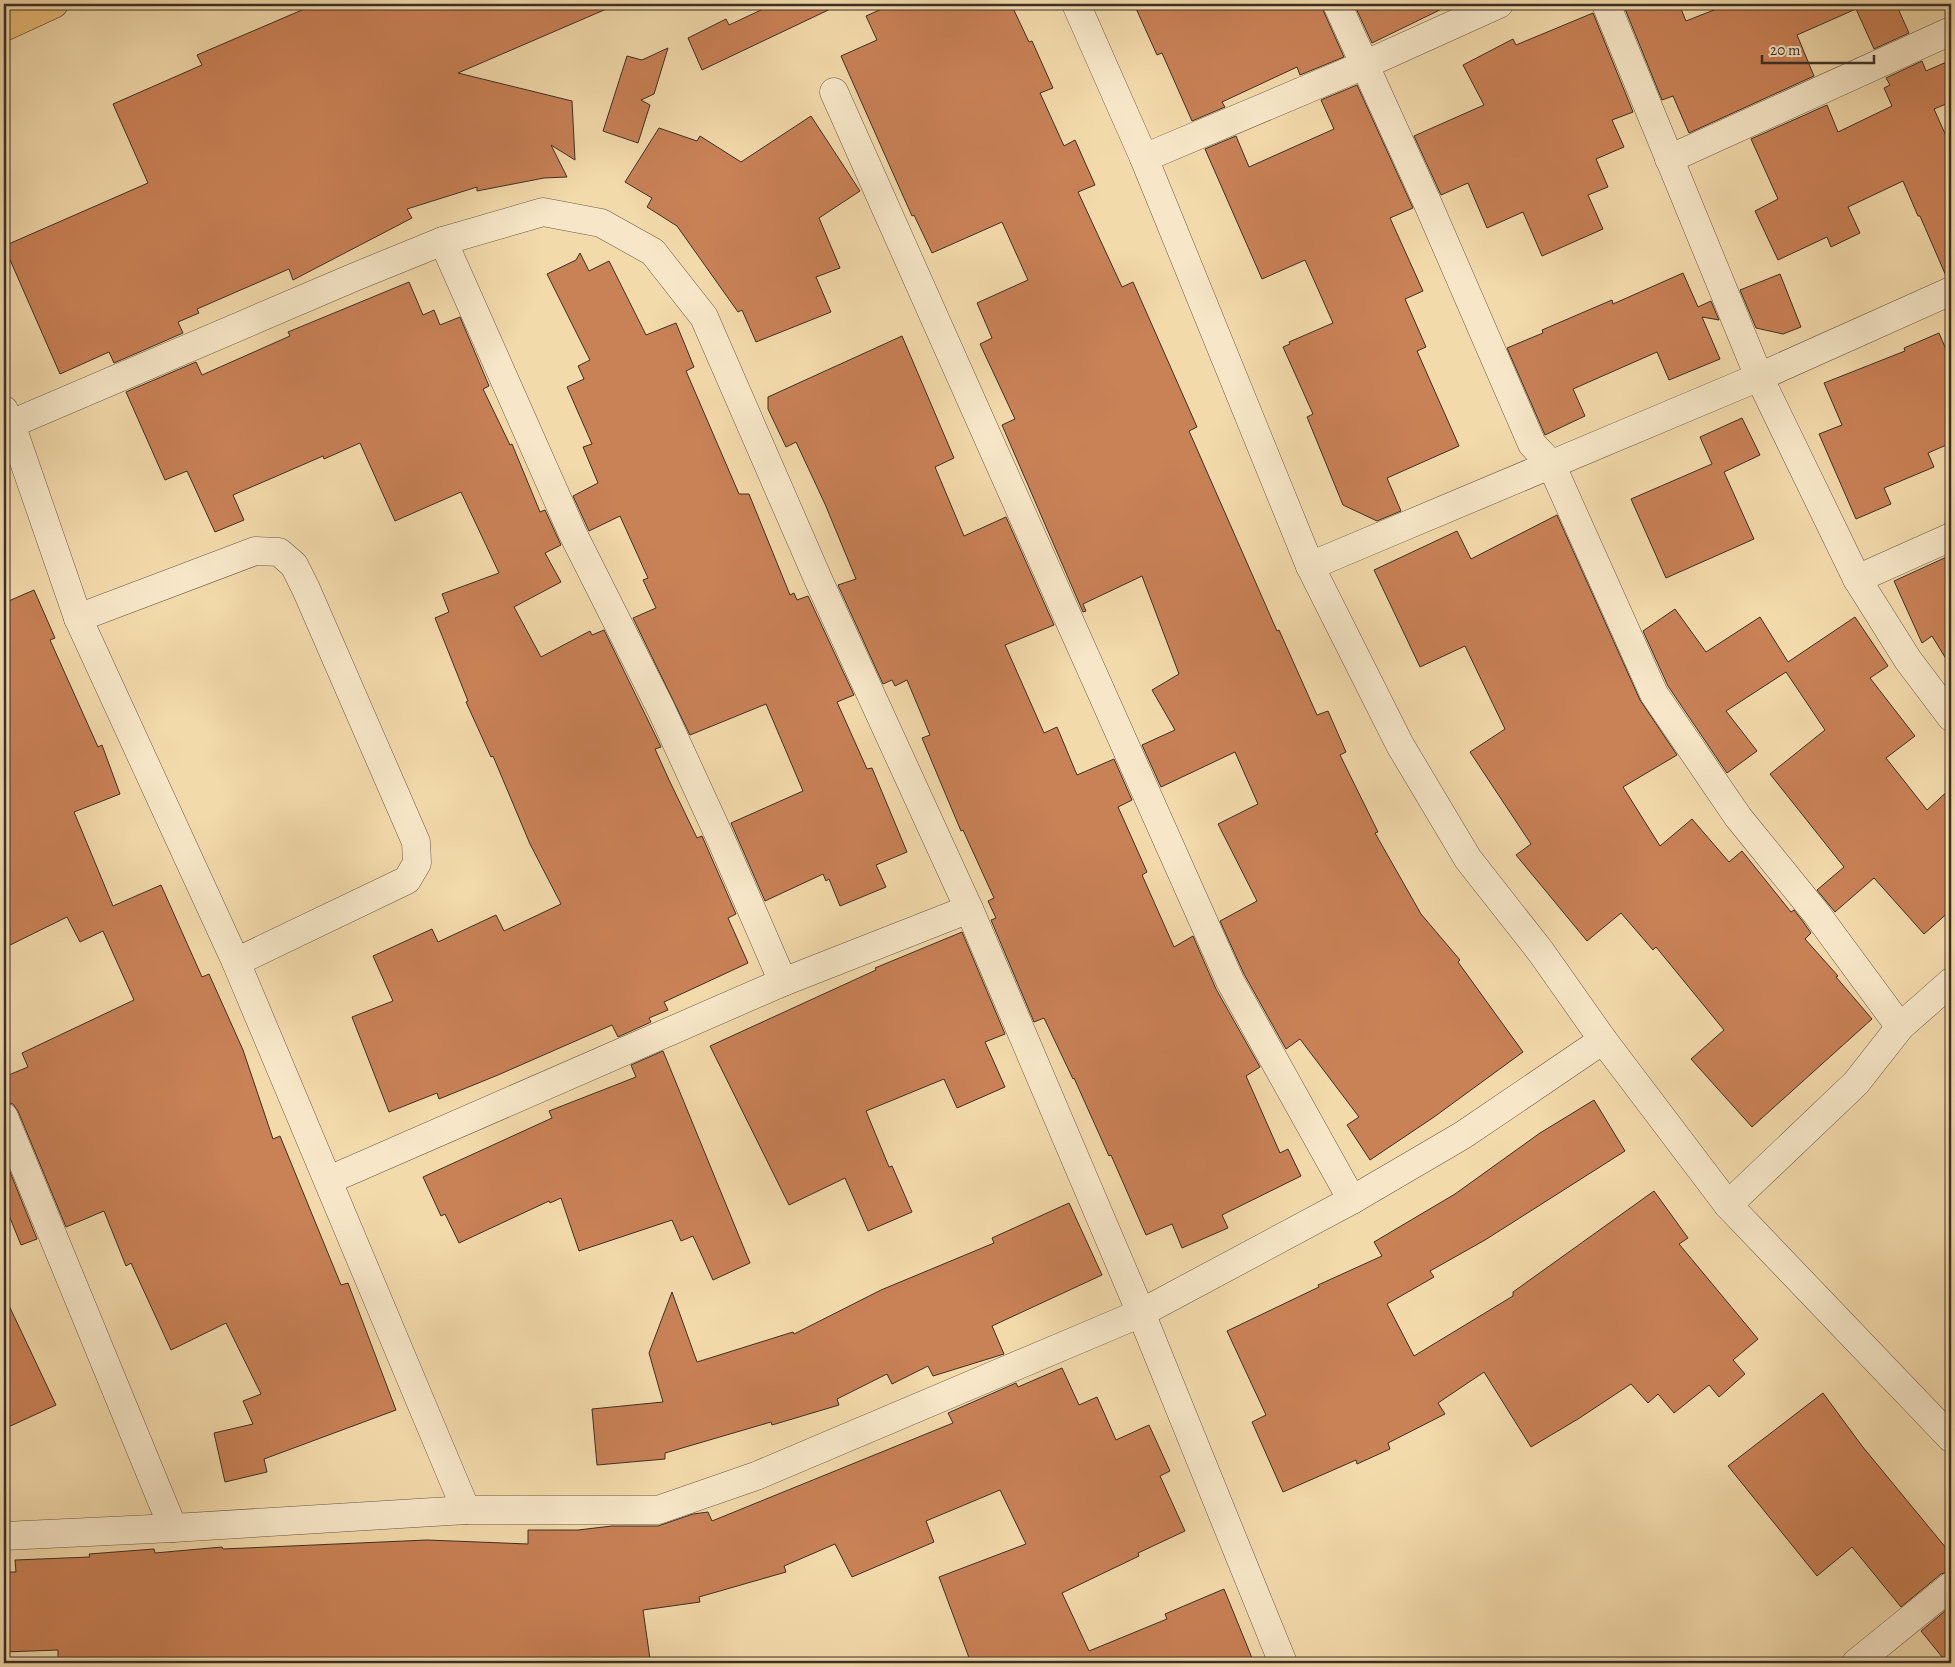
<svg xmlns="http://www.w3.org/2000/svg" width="1955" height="1667" viewBox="0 0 1955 1667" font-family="Alegreya,serif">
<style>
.building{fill:#c98156;stroke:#3b3026}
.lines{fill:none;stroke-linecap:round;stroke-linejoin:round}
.minor-casing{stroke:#695a47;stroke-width:29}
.major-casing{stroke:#3b3026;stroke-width:29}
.minor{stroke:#f7e7c8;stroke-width:28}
.major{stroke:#eabd76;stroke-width:28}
</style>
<rect width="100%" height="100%" fill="#f3daab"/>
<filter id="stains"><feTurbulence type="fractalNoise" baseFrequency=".004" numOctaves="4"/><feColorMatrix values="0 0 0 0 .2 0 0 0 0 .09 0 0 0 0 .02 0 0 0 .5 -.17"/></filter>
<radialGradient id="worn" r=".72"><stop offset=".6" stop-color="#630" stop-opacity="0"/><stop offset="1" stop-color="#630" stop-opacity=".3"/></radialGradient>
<g class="building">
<path d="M316,4h302l-160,69 114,28 3,59 -24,-15 16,32 -23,1 -67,13v-4l-70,22 5,9 -119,62 -4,-11 -92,40 2,4 -21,9 5,11 -69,30 -5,-11 -49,22 -56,-128 144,-63 -35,-79 89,-39 -5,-10z"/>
<path d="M774,4h67l-139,66 -14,-32 38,-19 3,6z"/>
<path d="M893,4h118l18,38 3,-1 21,47 -13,5 24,53 11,-6 20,45 -17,7 44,95 11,-5 64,145 -8,4 88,200 2,-1 38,85 11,-4 18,41 -6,3 38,77 -3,1 46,81 39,46 -2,2 65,90 -89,65 -64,43 -23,-35 12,-8 -59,-78 -14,10 -42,-75 -24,-53 37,-20 -39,-77 40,-20 -23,-52 -74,35 -19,-42 33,-15 -23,-40 27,-16 -37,-98 -59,28 3,7 -3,1 -81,-187 13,-6 -35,-75 12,-6 -15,-35 51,-23 -26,-58 -70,31 -18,-38 -2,1 -71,-160 36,-16 -11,-24z"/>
<path d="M1134,4h188l1,6 21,47 -44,18 -3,-8 -75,35 3,5 -33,14 -30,-68 -5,2z"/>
<path d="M1354,4h98l-80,39z"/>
<path d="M1623,4h56l7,17 43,-17h167l13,29 -35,16 -18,-40 -59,26 17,41 -125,57 -16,-37 -11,4z"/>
<path d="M1593,13l40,99 -21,8 12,27 -28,12 12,28 -20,8 15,34 -61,27 -19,-44 -36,16 -19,-45 -27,12 -27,-59 70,-31 -21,-40 50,-26 3,6z"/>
<path d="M668,48l-14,46 -13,6 9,5 -12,38 -35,-12 24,-75 15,4z"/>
<path d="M1951,60v42l-17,7 17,38v129h-5l-26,-60h-2l-15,-35 -55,26 12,26 -29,14 -4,-10 -49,23 -23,-49 23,-12 -27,-60 76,-34 11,27 54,-26 -8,-18 6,-3 -4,-7 36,-17 4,10z"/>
<path d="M1357,85l56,123 -23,10 33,73 -18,8 21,48 -9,4 42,95 -72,32 14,33 -24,10 -34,-16 -36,-88 6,-3 -30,-67 7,-3 -1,-2 44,-19 -28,-63 -43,19 -57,-130 31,-13 13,31 85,-38 -13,-29z"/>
<path d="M811,116l49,75 -41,27 21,50 -24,9 15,35 -75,30 -14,-32 -4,2 -61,-86 -30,-19 5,-9 -27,-16 34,-54 38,13 3,-5 41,26z"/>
<path d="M580,253l9,18 20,-10 37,74 30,-12 18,44 -8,4 53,123h10l41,101 4,-2 3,7 11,-4 46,99 -17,7 30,67 5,-1 35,84 -31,13 10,22 -46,19 -11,-27 -3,2 -3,-7 -58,27 -34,-78 72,-32 -37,-87 -76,31 -57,-117 23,-10 -13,-28 5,-2 -28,-62 -31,15 -16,-35 25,-13 -15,-36 9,-3 -25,-57 17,-8 -6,-13 12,-6 -43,-86 29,-14z"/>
<path d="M1683,273l15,34 13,-6 8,19 -17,-3 18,42 -51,21 -12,-28 -84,37 12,27 -40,19 -38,-87 36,-15 -1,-3 70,-30 1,4z"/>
<path d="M1780,274l21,53 -18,7 -27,-6 -16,-38z"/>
<path d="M409,282l14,33 11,-5 6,15 20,-8 29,69 -6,3 27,56 2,-1 28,68 5,-2 16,35 -16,8 16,29 -47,25 27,50 49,-26 2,4 12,-5 57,117 -6,2 15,33 27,56 5,-2 34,78 -8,4 20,45 -84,39 4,8 -19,8 2,4 -33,15 -6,-12 -114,50 -59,24 -2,-6 -48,19 -37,-95 41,-16 -20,-45 59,-27 6,13 58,-27 8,16 57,-27 -31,-60 -37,-88 -2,1 -25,-55 2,-1 -33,-83 14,-6 -7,-18 57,-21 -38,-81 -66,29 -35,-78 -36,16 -1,-3 -90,39 11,25 -29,12 -28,-61 -22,9 -39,-88 70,-30 6,13 88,-39 -2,-4z"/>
<path d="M1939,333l12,28v82l-23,10 6,14 -50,21 7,16 -35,15 -37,-85 23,-9 -18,-42 81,-32 -1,-3z"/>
<path d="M902,336l52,122 -19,9 29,69 42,-19 48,108 -49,20 39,88 13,-6 20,48 37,-16 18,41 -14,7 29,65 -5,3 32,72 19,-11 23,53 44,78 -14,9 34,77 8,-4 13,27 -79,39 6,13 -46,20 -10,-24 -26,11 -35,-80 -2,1 -35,-78 -1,1 -29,-61 -10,4 -43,-102 5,-2 -8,-17 6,-3 -31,-68 -2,1 -39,-93 8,-3 -23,-55 -12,6 -3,-6 -9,4 -45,-99 18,-6 -31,-75 -29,-62 -10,5 -18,-38v-12z"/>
<path d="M1742,418l18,37 -36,17 30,67 -88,39 -35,-79 81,-35 -12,-27z"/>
<path d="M1557,515l83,185 37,55 -54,32 37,59 32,-27 37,43 13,-11 49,61 3,-2 10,13 7,10 -6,6 33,37 -2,1 36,42 -120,108 -61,-68 33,-29 -68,-83 -3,3 -32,-37 -34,28 -71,-86 15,-11 -61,-92 35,-23 -40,-83 -45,21 -46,-97 83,-39 14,28z"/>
<path d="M1951,555v112l-19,-31 -10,7 -28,-62z"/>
<path d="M34,590l21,48 -5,2 48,107 4,-2 18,49 -46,18 39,94 48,-21 41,92 7,-3 34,76 30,89 7,-3 61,149 7,-2 48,127 -132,49 3,13 -42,10 -11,-49 39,-9 -10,-23 18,-7 -35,-71 -55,27 -40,-87 -5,3 -22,-55 -38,16 -48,-116 -5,-7 -9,-2v-25l24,-10 -6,-14 112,-53 -31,-69 -23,11 -13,-25 -63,31v-345z"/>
<path d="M1675,609l31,43 54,-35 28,45 67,-45 33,49 -18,12 45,58 -29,22 41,52 24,-22v122l-27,24 -50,-56 -39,34 -18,-22 27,-23 -74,-93 55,-44 -39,-58 -60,39 31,40 -30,22 -59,-87 -25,-55z"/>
<path d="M962,932l43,102 -20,8 20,45 -48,21 -13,-29 -78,32 23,56 3,-1 20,46 -44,19 -23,-53 -56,27 -79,-159 166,-76 -1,-2z"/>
<path d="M663,1051l87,212 -37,17 -20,-44 -12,5 -9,-21 -93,31 -18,-53 -11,5 -1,-2 -90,42 -14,-29 -4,2 -18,-39 129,-59 -3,-7 87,-34 -5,-12z"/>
<path d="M1594,1100l31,51 -140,89 -55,31 4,6 -47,27 27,52 99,-60v-4l141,-101 34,47 -9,6 79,95 -25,21 12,14 -26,23 -10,-12 -35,28 -16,-19 -10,9 -17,-19 -53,35 -47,28 -47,-75 -46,31 7,11 -57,29 2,6 -33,15 -1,-4 -73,32 -31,-70 14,-7 -39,-84 92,-44 -1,-2 64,-29 -8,-14 81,-48 85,-61z"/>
<path d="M4,1157l33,82 -16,6 -17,-42z"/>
<path d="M1069,1203l33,72 -110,51 12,28 -71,22 -5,-10 -36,18 -5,-10 -50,25 2,6 -67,20 -1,-3 -106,31v6l-68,6 -5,-56 71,-7 -14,-49 23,-61 25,70 96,-30 1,2 87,-44 113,-47 -2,-5z"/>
<path d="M4,1295l52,110 -52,24z"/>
<path d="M1062,1368l17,37 18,-8 19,43 33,-15 21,46 -10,5 25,55 -47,22 1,3 -77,37 27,58 78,-32 -2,-5 59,-25 30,74h-283l-32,-86 87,-33 -26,-54 -74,31 8,21 -82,35 -17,-33 -51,22 2,6 -87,25 1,5 -57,8 7,49 -32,4h-560v-13l-54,2v-80h12l-1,-12 75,-3 -1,-3 65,-5 1,4 67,-6 1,2 204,-9 101,4v-14h50l34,-4h46l35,-12 15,-2 4,9 241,-98 -5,-10 68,-30 2,4z"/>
<path d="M1823,1393l39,53 89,108v17l-10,3 -40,33 -49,-60 -35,29 -89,-110z"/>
<path d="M1951,1606v57h-4l-26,-32z"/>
</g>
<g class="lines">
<g class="minor-casing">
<g id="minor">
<path d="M1076,4l68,154 166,408 90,179 68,114 73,93 62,88 125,165 223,233"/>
<path d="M1337,4l91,200 104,240 19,20 103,230 84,123 78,96 84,114"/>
<path d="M1606,4l153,373 98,202 51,81 43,57"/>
<path d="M834,92l396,889 122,219"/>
<path d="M1144,158l220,-93 135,-61"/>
<path d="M1669,159l282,-128"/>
<path d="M443,241l129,291 89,177 62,135 60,138"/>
<path d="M4,410l7,14 67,194 158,344 230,548"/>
<path d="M4,427l353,-151 86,-35 100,-29 58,11 52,29 51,65 114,262 151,330 172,404 142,350"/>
<path d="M1310,566l449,-189 192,-86"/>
<path d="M1857,579l94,-42"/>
<path d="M78,618l177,-67 24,1 15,13 12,24 110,253 1,21 -10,17 -171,82"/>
<path d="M4,1117l169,411"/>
<path d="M329,1180l454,-198 186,-73"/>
<path d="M1728,1205l128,-122 44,-56 51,-45"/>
<path d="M4,1536l169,-8 293,-18h192l98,-34 385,-163 211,-113 111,-65 140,-95"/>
<path d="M1856,1663l95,-77"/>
</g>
</g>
<g class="major-casing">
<path id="major" d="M4,27l50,-23"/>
</g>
<use href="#minor" class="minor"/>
<use href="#major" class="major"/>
</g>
<rect width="1955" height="1667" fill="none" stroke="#f3daab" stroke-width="20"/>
<rect x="5" y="5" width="1945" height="1657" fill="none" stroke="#3b3026" stroke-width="2.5"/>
<rect x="10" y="10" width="1935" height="1647" fill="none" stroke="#3b3026"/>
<path d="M1762 55v8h112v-8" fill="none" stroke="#3b3026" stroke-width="2.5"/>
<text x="1770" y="55" font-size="15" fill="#3b3026" stroke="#f7e7c8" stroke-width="4" paint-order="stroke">20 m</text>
<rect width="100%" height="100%" filter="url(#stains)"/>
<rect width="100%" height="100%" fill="url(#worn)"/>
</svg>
